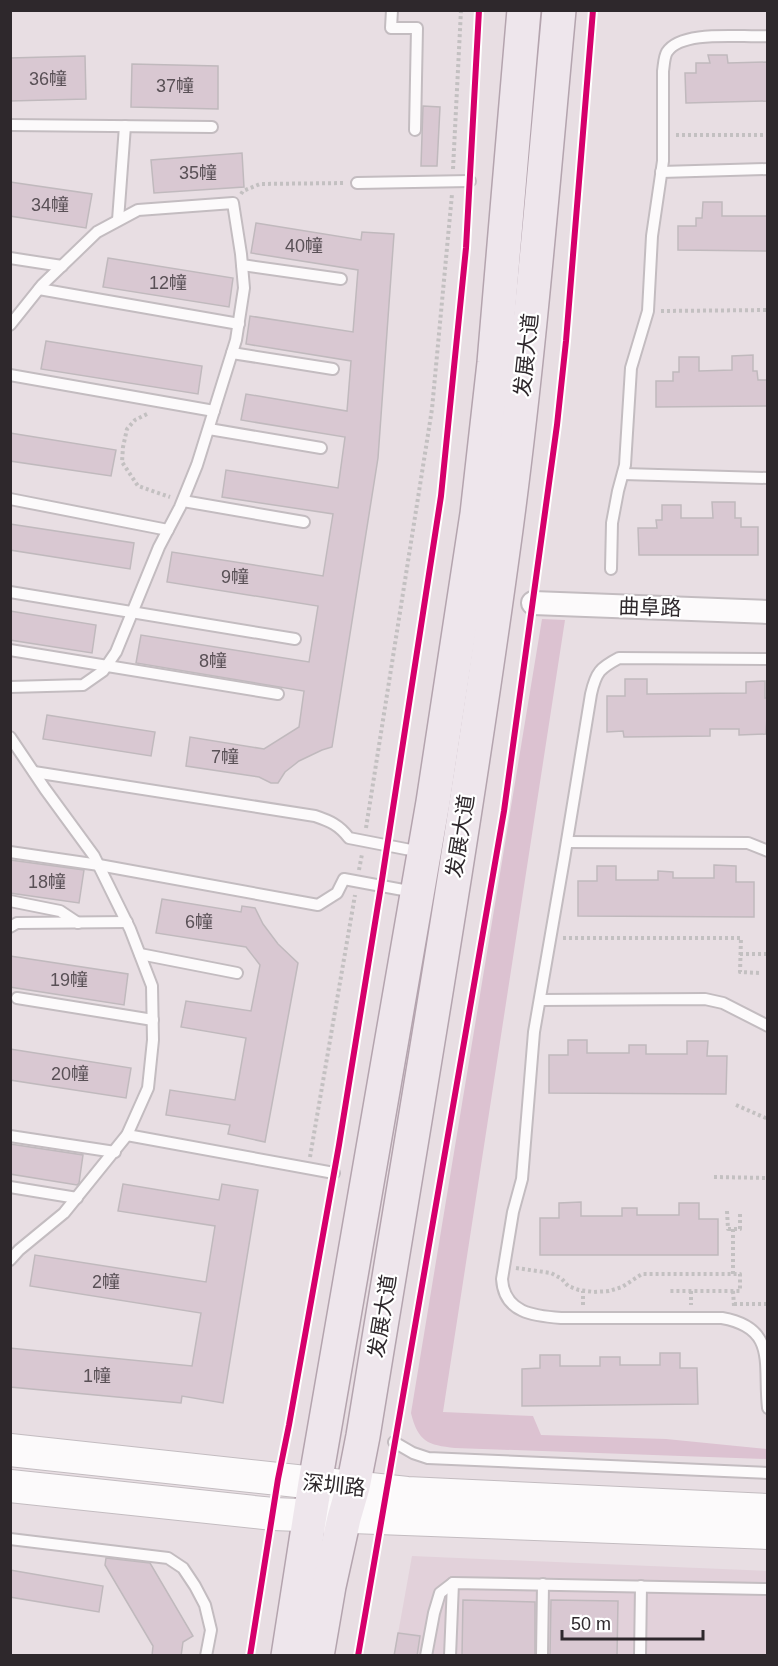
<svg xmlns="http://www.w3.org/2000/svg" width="778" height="1666" viewBox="0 0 778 1666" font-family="Helvetica,'Noto Sans SC',sans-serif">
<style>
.built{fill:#e2d1da}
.green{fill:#dcc2d1}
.building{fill:#d9c8d2;stroke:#c0b9bd;stroke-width:1.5}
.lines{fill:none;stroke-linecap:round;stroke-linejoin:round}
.lane-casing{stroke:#c3bcc0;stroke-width:14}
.street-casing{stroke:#c3bcc0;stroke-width:26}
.secondary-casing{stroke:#c3bcc0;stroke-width:34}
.primary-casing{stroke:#b4a4ae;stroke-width:36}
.path{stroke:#c3c0c1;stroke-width:4;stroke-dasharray:3 3;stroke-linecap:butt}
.lane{stroke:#fcfafb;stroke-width:10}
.street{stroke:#fcfafb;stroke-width:22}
.secondary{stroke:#fcfafb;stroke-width:32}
.primary{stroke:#eee6ec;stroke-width:33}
.cycleway-casing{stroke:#fff;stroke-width:10}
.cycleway{stroke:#d6006c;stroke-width:6}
.labels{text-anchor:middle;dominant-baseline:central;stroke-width:4.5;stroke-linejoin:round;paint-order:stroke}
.number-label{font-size:18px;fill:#595056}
.street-label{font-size:21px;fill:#2e282c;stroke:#fff}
</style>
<rect width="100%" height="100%" fill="#e8dee3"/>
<path class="built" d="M412,1556l355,15v84l-373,1z"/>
<path class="green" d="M542,619l23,1 -122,792 90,4 8,19 125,4 101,10v10l-312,-11c-27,-3 -37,-6 -44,-35z"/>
<g class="building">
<path d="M708,55h19l1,8 40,-1v39l-82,2 -1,-30h11v-10h14z"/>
<path d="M85,56l1,43 -76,2v-43z"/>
<path d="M132,64l86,2v43l-87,-2z"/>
<path d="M423,106l17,1 -3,59h-16z"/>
<path d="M242,153l2,34 -90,6 -3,-33z"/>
<path d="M10,182l82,12 -6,34 -76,-12z"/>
<path d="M703,202h19v14h46v35l-90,-1v-24h18v-8h6z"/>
<path d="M256,223l105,17 1,-8 32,2 -16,224 -46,289 -10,3 -23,11 -14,11 -7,11h-7l-12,-6 -73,-11 4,-29 74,12 35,-22 5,-36 -168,-28 5,-28 168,27 9,-56 -151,-24 5,-30 151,24 10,-62 -111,-17 4,-27 112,18 7,-51 -104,-17 5,-26 101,17 4,-50 -105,-17 4,-28 103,16 5,-62 -107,-17z"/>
<path d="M108,258l125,20 -4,29 -126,-20z"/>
<path d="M46,341l156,25 -4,28 -157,-25z"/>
<path d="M753,355v16h4l1,9h10v26l-112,1v-26h17v-9h6v-15h20v14l33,-1v-14z"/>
<path d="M10,433l106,17 -5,26 -101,-15z"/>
<path d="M712,502h23v16h6v9h17v28h-119l-1,-27h19l-1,-8h6v-15h19v13h32z"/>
<path d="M10,524l124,19 -4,26 -120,-19z"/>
<path d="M10,611l86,14 -4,28 -82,-13z"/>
<path d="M625,679h22v15l99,-1v-11l19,-1v17h3l-2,36 -27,1v-6h-29v7l-86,1 -1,-6 -16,1v-36h18z"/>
<path d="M47,715l108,17 -4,24 -108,-17z"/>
<path d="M10,860l74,10 -5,33 -69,-10z"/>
<path d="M714,865l22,1v16h18v35l-176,-1v-35h19v-15h19v14h42v-9l15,1v6h41z"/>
<path d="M162,899l79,13 1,-6 13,2 8,16 15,20 20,19 -33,179 -37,-8 2,-9 -64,-10 4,-25 65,10 11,-62 -65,-11 5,-26 65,10 9,-46 -14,-18 -90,-14z"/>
<path d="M10,956l118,18 -4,31 -114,-18z"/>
<path d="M568,1040h19v13h42v-8h17v9h41v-13h21l-1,15h20l-1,38 -177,-1v-38h19z"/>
<path d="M10,1049l121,19 -5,30 -116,-18z"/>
<path d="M10,1144l73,11 -4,28 -2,2 -67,-11z"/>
<path d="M123,1184l96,16 3,-16 36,6 -35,213 -41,-7 -1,7 -171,-16v-39l182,18 9,-53 -171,-27 5,-31 171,27 9,-56 -97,-15z"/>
<path d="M581,1202v14h41v-8h15v7h42v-12h20v16h19v36h-178v-37h19v-15z"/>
<path d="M660,1353h20v15h17l1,36 -176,2v-37l18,-1v-13h20v11h40v-9h20v8h40z"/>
<path d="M106,1558l44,5 43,73 -10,6 -2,14h-29l1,-10 -48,-81z"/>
<path d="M10,1570l93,16 -4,26 -89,-15z"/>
<path d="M463,1600l72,2v54h-73z"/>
<path d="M551,1600l67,1 -1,55h-67z"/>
<path d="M398,1633l22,3 -3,20h-23z"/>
</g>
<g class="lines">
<g class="lane-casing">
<g id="lane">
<path d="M392,10l-1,18h26l-2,102"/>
<path d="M10,125l202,2"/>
<path d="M661,172l107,-3"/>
<path d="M357,183l113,-2"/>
<path d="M118,220l7,-94"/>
<path d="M10,258l52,8"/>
<path d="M242,265l99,14"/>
<path d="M39,289l200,35"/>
<path d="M10,325l32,-40 55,-53 41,-22 95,-7 8,51 3,34 -8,52 -39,125 -17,42 -21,40 -43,105 -13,19 -20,14 -73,2"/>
<path d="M232,353l101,16"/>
<path d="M10,375l204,36"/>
<path d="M209,429l112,19"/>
<path d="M623,474l145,4"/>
<path d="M10,499l158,31"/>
<path d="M183,501l121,21"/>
<path d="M611,569l1,-46 6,-32 7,-26 6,-97 17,-57 4,-75 11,-75v-90c1,-6 1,-14 4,-19 15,-23 76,-14 101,-16"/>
<path d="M10,592l285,47"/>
<path d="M10,650l268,44"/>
<path d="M768,659l-149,-1c-19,10 -23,14 -28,36l-27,165 -30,173 -12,147 -9,33 -11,67c2,34 32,37 59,39h161c56,10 41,47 46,90"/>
<path d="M10,737l35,52 49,67 36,73 22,57 1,54 -5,48 -21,47 -63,78 -45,37 -9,10"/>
<path d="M34,772l281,44c15,5 24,9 34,22l72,14"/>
<path d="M567,842l181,1 20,8"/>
<path d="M10,852l89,13 219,40 19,-12 7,-14 70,13"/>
<path d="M10,901l50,10 18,12"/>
<path d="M10,927l7,-4 110,-1"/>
<path d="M140,954l97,19"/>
<path d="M17,998l136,22"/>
<path d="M540,1000l165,-1 18,4 45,23"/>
<path d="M127,1135l207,38"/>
<path d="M10,1136l105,16"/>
<path d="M10,1187l67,11"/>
<path d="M394,1442l19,11 15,5 340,15"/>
<path d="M10,1539l158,19 15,10 12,18 10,19 6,25 -5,26"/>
<path d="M426,1656l8,-43 6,-20 13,-10 315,6"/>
<path d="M450,1656l3,-73"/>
<path d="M542,1656l1,-72"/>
<path d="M640,1656l1,-70"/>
</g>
</g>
<g class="street-casing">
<path id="street" d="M533,603l235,9"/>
</g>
<g class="secondary-casing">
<g id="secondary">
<path d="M10,1450l397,43 361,17"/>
<path d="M10,1486l263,28 495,19"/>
</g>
</g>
<g class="primary-casing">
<g id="primary">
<path d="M288,1656l27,-173 118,-681 44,-288 17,-151 30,-353"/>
<path d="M317,1656l12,-70 15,-68 9,-31 10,-51c49,-302 102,-604 143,-907 23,-172 37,-346 53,-519"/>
</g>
</g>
<g class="path">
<path d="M676,135h92"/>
<path d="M453,169l8,-159"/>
<path d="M241,194l2,-3 17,-7 85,-1"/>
<path d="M661,311l107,-1"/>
<path d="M147,414l-12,6 -8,9 -4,18 -1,15 16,24 32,11"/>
<path d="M366,828l66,-419 20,-215"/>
<path d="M359,870l3,-16"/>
<path d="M563,938h178l-1,34 20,1"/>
<path d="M740,954h28"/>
<path d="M736,1105l32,14"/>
<path d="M310,1157l45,-262"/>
<path d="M714,1177l54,1"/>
<path d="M727,1211l1,18h12v-16"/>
<path d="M516,1268l35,5 11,6 6,7 11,4 15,2 15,-1 13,-4 20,-13h98v17h-71"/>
<path d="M733,1274v-45"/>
<path d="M691,1291v14"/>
<path d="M733,1291l1,15"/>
<path d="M734,1304h34"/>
<path d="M583,1305v-14"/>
</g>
<use href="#lane" class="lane"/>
<use href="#street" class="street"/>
<use href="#secondary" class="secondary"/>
<use href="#primary" class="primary"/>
<g class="cycleway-casing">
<g id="cycleway">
<path d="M250,1656l28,-177 11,-54 50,-280 42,-259 60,-390 25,-248 13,-238"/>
<path d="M358,1656l146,-845 53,-386 9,-84 27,-331"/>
</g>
</g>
<use href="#cycleway" class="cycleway"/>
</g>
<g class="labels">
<g class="number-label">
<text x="48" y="79">36幢</text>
<text x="175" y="86">37幢</text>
<text x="198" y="173">35幢</text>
<text x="50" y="205">34幢</text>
<text x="304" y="246">40幢</text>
<text x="168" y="283">12幢</text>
<text x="235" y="577">9幢</text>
<text x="213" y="661">8幢</text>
<text x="225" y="757">7幢</text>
<text x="47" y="882">18幢</text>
<text x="199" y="922">6幢</text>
<text x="69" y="980">19幢</text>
<text x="70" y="1074">20幢</text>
<text x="106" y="1282">2幢</text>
<text x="97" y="1376">1幢</text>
</g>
<g class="street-label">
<text transform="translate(526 355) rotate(-84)">发展大道</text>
<text transform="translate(650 607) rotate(2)">曲阜路</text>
<text transform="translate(460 836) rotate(-81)">发展大道</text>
<text transform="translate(382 1316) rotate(-81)">发展大道</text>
<text transform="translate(334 1485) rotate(6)">深圳路</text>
</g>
</g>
<rect width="778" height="1666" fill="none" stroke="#2e282c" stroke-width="24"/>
<path d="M562 1630v9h141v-9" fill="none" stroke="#2e282c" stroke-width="3"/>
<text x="571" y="1630" font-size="18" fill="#2e282c" stroke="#ffffff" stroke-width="4.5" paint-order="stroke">50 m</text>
</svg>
